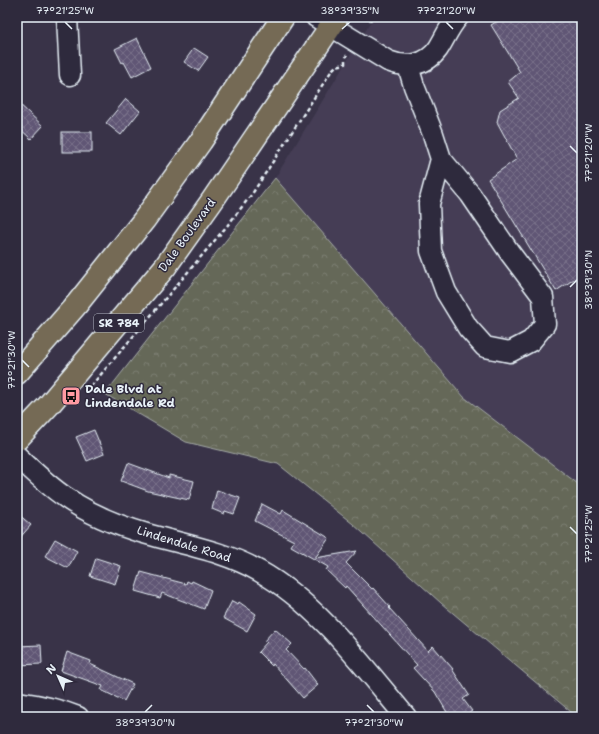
<svg xmlns="http://www.w3.org/2000/svg" width="599" height="734" viewBox="0 0 599 734" font-family="'Shantell Sans',sans-serif">
<style>
.built{fill:#453e55}
.forest{fill:url(#forest-crowns);stroke:#a6aca8}
.building{fill:url(#building-cross-hatch);stroke:#e8f1f8}
.lines{fill:none;stroke-linecap:round;stroke-linejoin:round}
.minor-casing{stroke:#e8f1f8;stroke-width:23}
.major-casing{stroke:#e8f1f8;stroke-width:25}
.path{stroke:#e8f1f8;stroke-width:2.5;stroke-dasharray:4 3;stroke-linecap:butt}
.minor{stroke:#2f2a3d;stroke-width:20}
.major{stroke:#746b55;stroke-width:22}
.ticks{fill:none;stroke:#e8f1f8;stroke-width:1.5}
.labels{text-anchor:middle;dominant-baseline:central;stroke-width:3;stroke-linejoin:round;paint-order:stroke}
.shield{fill:#2f2a3d;stroke:#b0b5c0;stroke-width:1}
.shield-label{font-size:11px;font-weight:bold;fill:#e8f1f8}
.street-label{font-size:12px;fill:#e8f1f8;stroke:#2f2a3d}
.poi-label{font-size:12px;font-weight:bold;fill:#e8f1f8;stroke:#2f2a3d;text-anchor:start}
.neatline{fill:none;stroke:#e8f1f8;stroke-width:1.5}
.ticks-label{font-size:10px;text-anchor:middle;fill:#e8f1f8}
</style>
<defs>
<pattern id="forest-crowns" width="20" height="18" patternUnits="userSpaceOnUse"><rect width="20" height="18" fill="#656859"/><path d="M2 6a3 3 0 1 1 6 0M12 15a3 3 0 1 1 6 0" fill="none" stroke="#7b7e72"/></pattern>
<pattern id="building-cross-hatch" width="8" height="8" patternUnits="userSpaceOnUse"><rect width="8" height="8" fill="#615774"/><path d="M0 0l8 8M0 8l8-8" fill="none" stroke="#787089"/></pattern>
</defs>
<rect width="100%" height="100%" fill="#393348"/>
<filter id="ink" filterUnits="userSpaceOnUse"><feTurbulence type="fractalNoise" baseFrequency=".025" numOctaves="2"/><feDisplacementMap in="SourceGraphic" scale="8" xChannelSelector="R" yChannelSelector="G"/><feConvolveMatrix kernelMatrix="1 2 1 2 8 2 1 2 1" color-interpolation-filters="sRGB"/></filter>
<g filter="url(#ink)">
<path class="built" d="M374,17h208v470l-118,-90 -189,-219z"/>
<path class="forest" d="M275,178l189,219 118,90v230h-5l-136,-114 -88,-79 -75,-60 -92,-22 -81,-48z"/>
<g class="building">
<path d="M504,17h78v257l-26,17 -68,-112 29,-20 -20,-37 3,-12 19,-12 -11,-16 12,-10 -29,-47z"/>
<path d="M137,38l14,29 -19,10 -8,-15 -2,1 -7,-14z"/>
<path d="M194,48l14,9 -10,14 -14,-9z"/>
<path d="M126,99l14,12 -19,24 -15,-12z"/>
<path d="M17,102l26,24 -12,13 -14,-13z"/>
<rect x="62" y="132" width="30" height="20"/>
<path d="M94,430l10,24 -17,7 -11,-24z"/>
<path d="M128,463l41,15v-3l25,6 -5,19 -41,-9 -27,-10z"/>
<path d="M217,490l23,8 -6,16 -9,-3 -1,3 -12,-5z"/>
<path d="M262,504l19,10 2,-4 46,28 -14,20 42,-7 -11,12 26,26 1,-1 17,19 -1,1 39,43 5,-5 20,23h-1l17,26 -6,4 9,12 -8,6h-12l-3,-4 -1,1 -13,-22 -22,-24 4,-3 -71,-79 -1,2 -19,-18 2,-3 -37,-21 3,-5 -39,-20z"/>
<path d="M17,513l14,12 -14,16z"/>
<path d="M55,539l22,12 -9,17 -23,-12z"/>
<path d="M96,558l25,8 -6,18 -25,-8z"/>
<path d="M141,572l45,12 1,-3 4,2 1,-2 19,9 -7,19 -42,-16 -2,5 -25,-7z"/>
<path d="M232,601l6,3 1,-2 17,12 -9,17 -24,-13z"/>
<path d="M275,629l17,15 -6,6 18,19 1,-1 13,17 -15,13 -30,-34 -1,2 -14,-14 9,-10 -3,-1z"/>
<path d="M41,645l1,19 -25,1v-19z"/>
<path d="M67,652l24,9 -1,3 43,20 -9,17 -23,-11 2,-4 -42,-15z"/>
</g>
<g class="lines">
<g class="minor-casing">
<g id="minor">
<path d="M67,17l3,58"/>
<path d="M316,17l72,44c18,7 38,5 50,-12 7,-11 11,-22 20,-32"/>
<path d="M408,66l6,20 19,48 8,25 -12,45 2,47 15,41 22,36 17,19 25,5 21,-11 14,-17 -2,-27 -33,-44 -40,-59 -29,-35"/>
<path d="M17,456c15,14 30,29 48,41 24,17 54,29 82,37 38,11 77,17 112,37 59,33 104,95 147,146"/>
<path d="M17,702c21,3 41,7 61,15"/>
</g>
</g>
<g class="major-casing">
<g id="major">
<path d="M17,373l60,-69 67,-84 57,-79 82,-124"/>
<path d="M17,439l31,-33 117,-139 47,-66 125,-184"/>
</g>
</g>
<g class="path">
<path d="M370,17l1,5"/>
<path d="M91,386l136,-160 25,-32 80,-124 4,-4 9,-2v-5l2,-4"/>
</g>
<use href="#minor" class="minor"/>
<use href="#major" class="major"/>
</g>
</g>
<path class="ticks" d="M65,22l7,7M446,22l7,7M342,29l8,-7M570,146l7,7M570,287l7,-7M22,360l7,7M570,527l7,7M367,705l7,7M145,712l7,-7"/>
<defs>
<g id="bus-square" transform="scale(1)"><rect x="-9" y="-9" width="18" height="18" rx="4" fill="#ff9aa2" stroke="#2f2a3d"/><path d="M-5-6H5V4H4V6H2V4H-2V6H-4V4H-5ZM-3.5-4V0h7V-4ZM-3.5 1.2v1.5H-2V1.2ZM2 1.2v1.5H3.5V1.2Z" fill="#111"/></g>
</defs>
<g fill-rule="evenodd">
<use href="#bus-square" x="71" y="396"/>
</g>
<g class="labels">
<rect class="shield" x="94" y="314" width="50" height="18" rx="3"/>
<g class="shield-label">
<text x="119" y="323">SR 784</text>
</g>
<g class="street-label">
<text transform="translate(187 235) rotate(-54)">Dale Boulevard</text>
<text transform="translate(184 544) rotate(17)">Lindendale Road</text>
</g>
<g class="poi-label">
<text x="85" y="389">Dale Blvd at<tspan x="85" dy="14">Lindendale Rd</tspan></text>
</g>
</g>
<rect width="599" height="734" fill="none" stroke="#2f2a3d" stroke-width="44"/>
<g transform="translate(58 676) rotate(315)" stroke="#2f2a3d" stroke-width="3" paint-order="stroke">
<path d="M0-3L7 15L0 10L-7 15Z" fill="#e8f1f8"/>
<text y="-6" font-size="11" font-weight="bold" text-anchor="middle" fill="#e8f1f8">N</text>
</g>
<rect x="22" y="22" width="555" height="690" class="neatline"/>
<g class="ticks-label">
<text x="65" y="14">77°21'25"W</text>
<text x="350" y="14">38°39'35"N</text>
<text x="446" y="14">77°21'20"W</text>
<text transform="translate(588 153) rotate(-90)" y="4">77°21'20"W</text>
<text transform="translate(588 280) rotate(-90)" y="4">38°39'30"N</text>
<text transform="translate(11 360) rotate(-90)" y="4">77°21'30"W</text>
<text transform="translate(588 534) rotate(-90)" y="4">77°21'25"W</text>
<text x="145" y="726">38°39'30"N</text>
<text x="374" y="726">77°21'30"W</text>
</g>
</svg>
